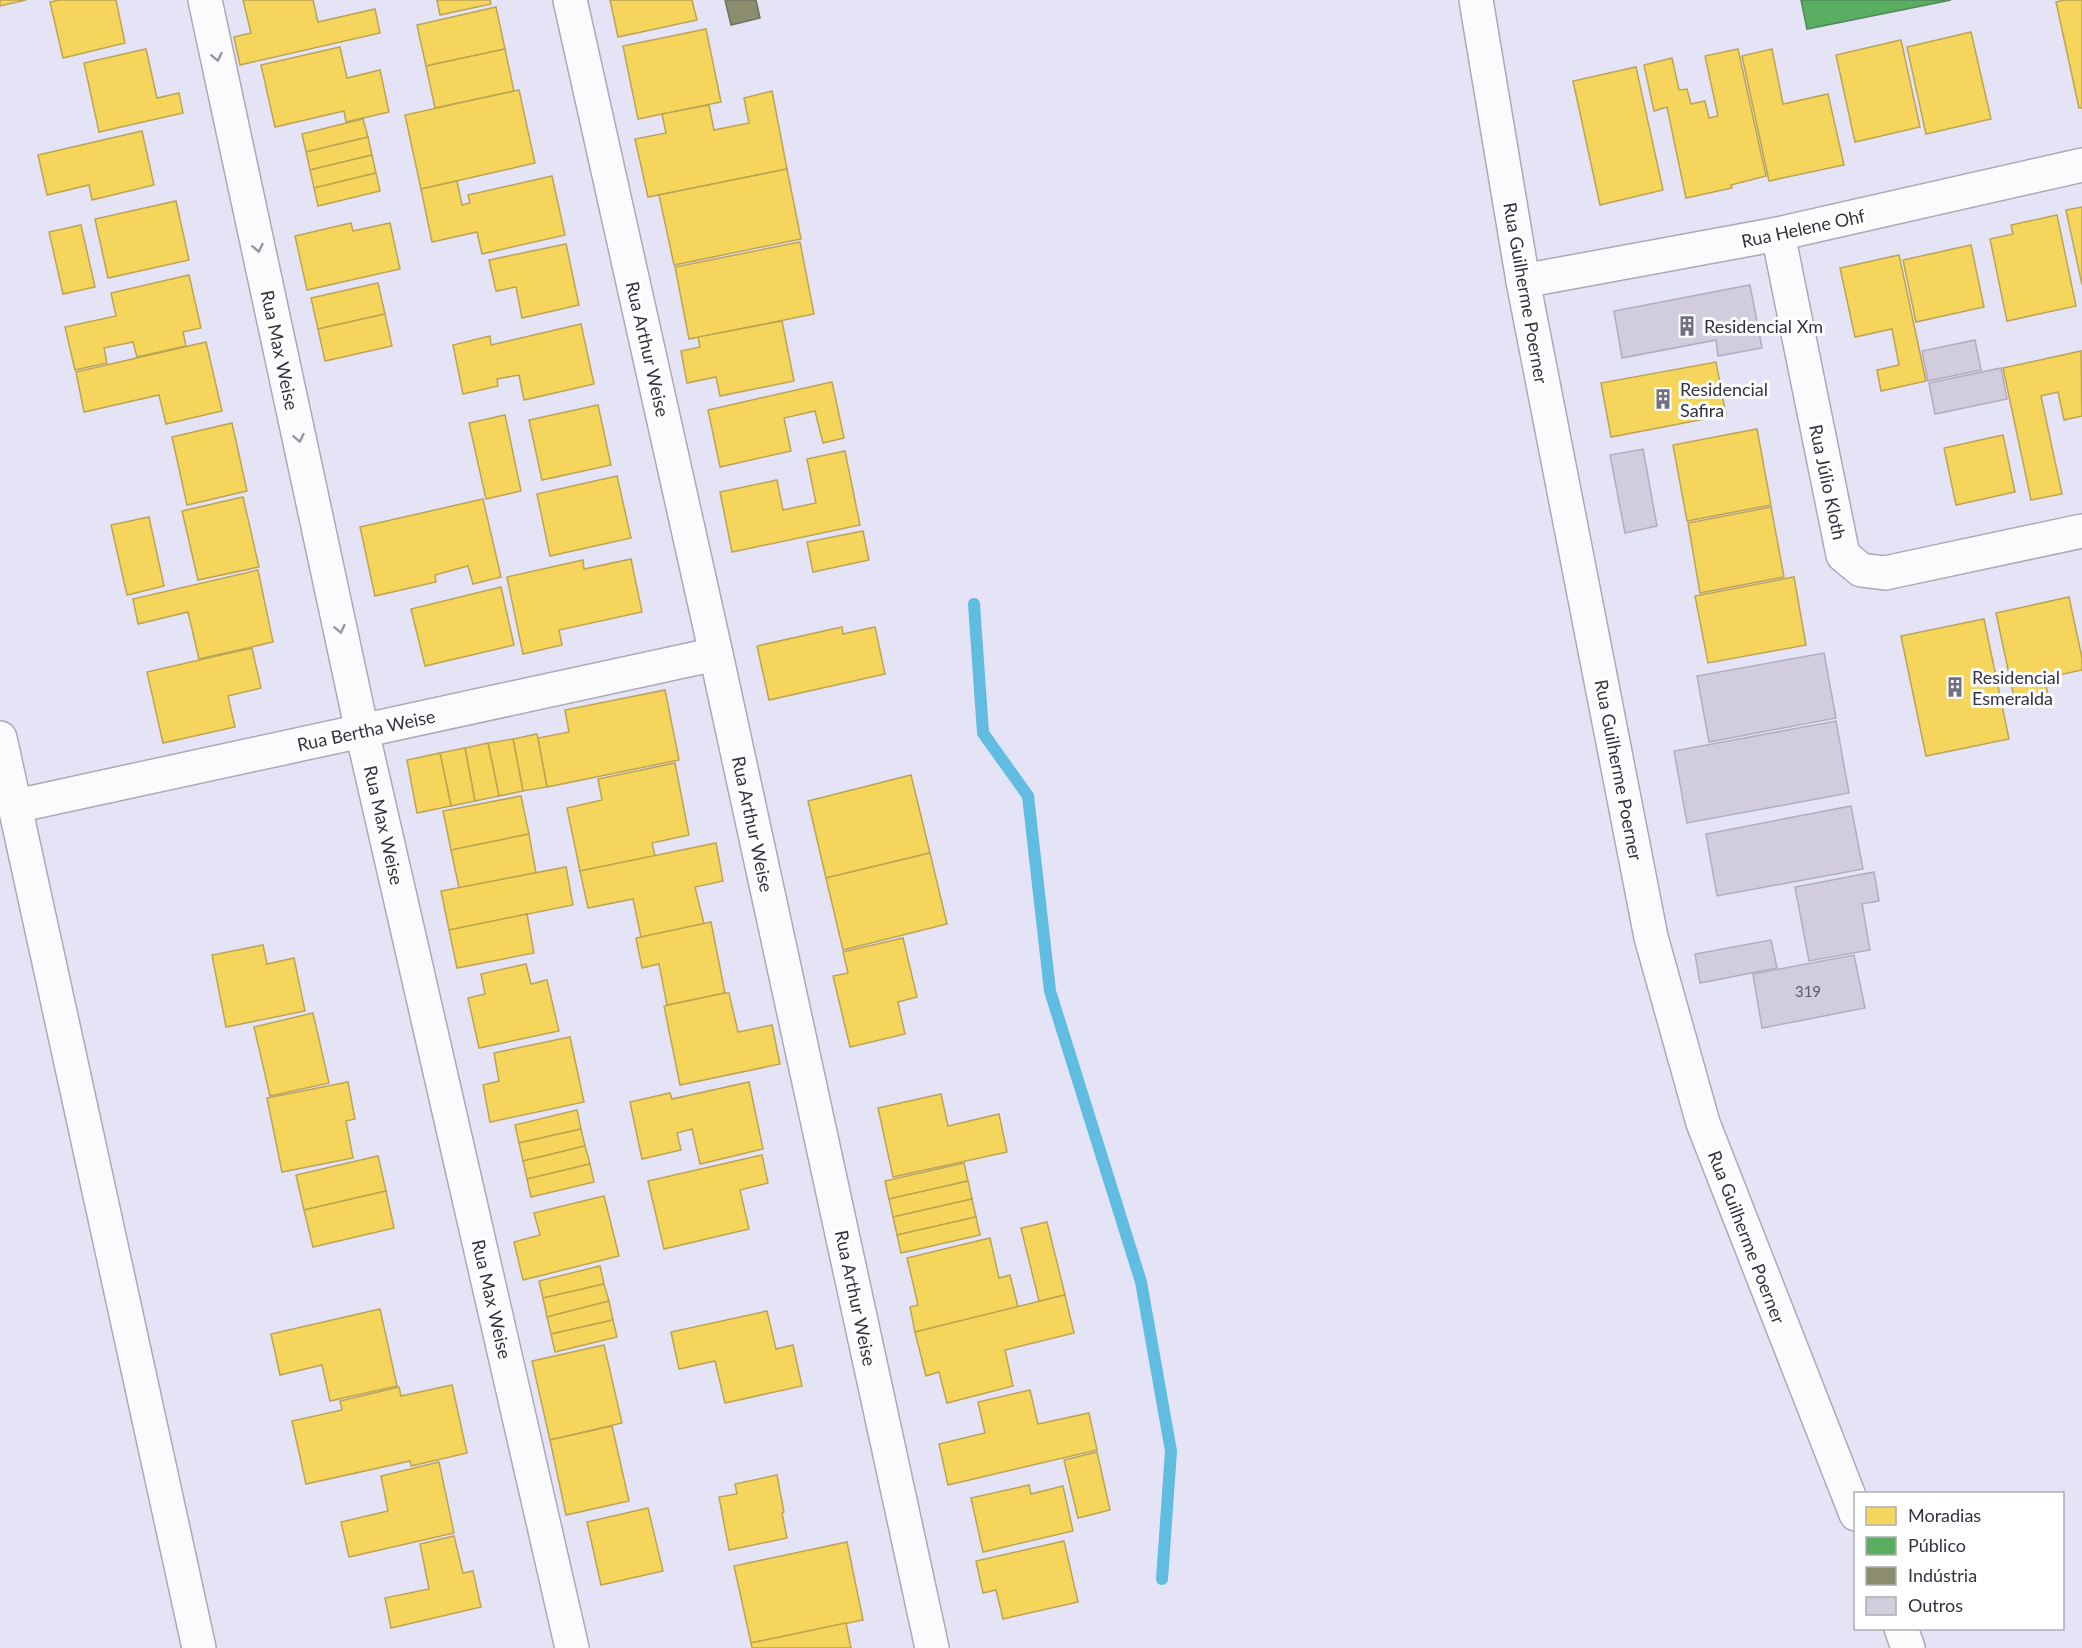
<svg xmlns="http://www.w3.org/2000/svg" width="2082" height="1648" viewBox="0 0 2082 1648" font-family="Lato,sans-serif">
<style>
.homes{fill:#f6d55c;stroke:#bca454;stroke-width:1.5}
.public{fill:#5aae61;stroke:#4e8957;stroke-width:1.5}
.industry{fill:#8c8c6e;stroke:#717160;stroke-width:1.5}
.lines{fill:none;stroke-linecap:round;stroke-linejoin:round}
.stream{stroke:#61bce2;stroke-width:12}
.building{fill:#d1cddc;stroke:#b1adbc;stroke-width:1.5}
.minor-casing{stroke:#aaa9b7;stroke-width:36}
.minor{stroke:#fbfbfe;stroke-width:33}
.oneway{stroke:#9796a0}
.labels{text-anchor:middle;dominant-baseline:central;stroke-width:6;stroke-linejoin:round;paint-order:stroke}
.number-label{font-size:15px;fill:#5d5b6a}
.street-label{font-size:18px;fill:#333241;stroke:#fff}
.poi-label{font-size:18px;fill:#333241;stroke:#fff;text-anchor:start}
</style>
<rect width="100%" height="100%" fill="#e5e4f6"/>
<g class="homes">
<path d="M0,0h26l-26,6z"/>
<path d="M59,0h57l9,43 -62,15 -13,-56z"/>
<path d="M243,0h70l5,22 57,-13 5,24 -140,32 -6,-28 17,-4z"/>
<path d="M437,0h53l1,4 -51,11z"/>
<path d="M610,0h82l5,20 -79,17z"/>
<path d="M2064,0h18v108h-3l-23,-106z"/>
<path d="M496,7l9,42 -79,17 -9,-41z"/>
<path d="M706,29l15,73 -83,17 -15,-73z"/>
<path d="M1971,32l20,87 -65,15 -19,-87z"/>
<path d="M1901,40l19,87 -65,15 -19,-87z"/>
<path d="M340,47l7,31 33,-8 9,42 -43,10 -2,-11 -69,16 -14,-62z"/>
<path d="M146,49l11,49 22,-5 4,20 -84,19 -15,-69z"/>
<path d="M505,49l9,42 -79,17 -9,-42z"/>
<path d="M1738,49l28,127 -35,9 1,3 -46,10 -19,-91 -13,4 -10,-46 28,-7 7,32 8,-1 4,15 14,-3 4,17 9,-2 -13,-60z"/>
<path d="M1772,49l11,55 45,-10 16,71 -75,16 -27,-125z"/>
<path d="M1636,67l27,123 -63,15 -27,-124z"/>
<path d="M519,90l16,73 -114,26 -16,-74z"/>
<path d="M772,91l15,78 -139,28 -13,-58 31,-6 -4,-19 47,-9 5,25 35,-7 -5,-25z"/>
<path d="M363,119l5,18 -62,15 -4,-18z"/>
<path d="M142,131l12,54 -62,15 -3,-15 -42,10 -9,-40z"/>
<path d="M368,137l4,18 -62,15 -4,-18z"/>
<path d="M372,155l4,18 -62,15 -4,-18z"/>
<path d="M787,169l14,70 -127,26 -15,-70z"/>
<path d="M376,173l4,18 -62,15 -4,-18z"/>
<path d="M552,176l13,59 -83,19 -5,-22 -45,10 -11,-53 36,-8 5,24 8,-2 -2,-8z"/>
<path d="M176,201l13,59 -81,18 -13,-59z"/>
<path d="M2082,207v78l-16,-75z"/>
<path d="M2057,215l19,91 -69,15 -17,-82 23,-5 -2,-9z"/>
<path d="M351,223l2,8 37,-8 10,46 -93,21 -12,-54z"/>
<path d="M81,225l14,62 -32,7 -14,-62z"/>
<path d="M800,242l14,72 -125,25 -14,-72z"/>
<path d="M566,244l13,61 -57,13 -6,-31 -20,4 -7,-31z"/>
<path d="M1971,245l13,62 -68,15 -13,-62z"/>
<path d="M1899,255l27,126 -45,10 -4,-21 22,-5 -7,-36 -37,8 -15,-69z"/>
<path d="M189,275l12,53 -18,4 3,14 -49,11 -4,-15 -29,6 3,15 -32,7 -10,-43 51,-11 -5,-23z"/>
<path d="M378,283l7,31 -67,15 -7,-31z"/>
<path d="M385,314l7,32 -67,15 -7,-32z"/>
<path d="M782,321l12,60 -74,15 -4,-19 -29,6 -6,-32 19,-4 -2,-10z"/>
<path d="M581,324l13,60 -70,16 -5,-25 -22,4 1,7 -35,8 -10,-49 37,-9 1,9z"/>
<path d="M206,342l16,69 -56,13 -7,-29 -75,17 -8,-40z"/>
<path d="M2081,351l1,65 -18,4 -6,-28 -17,4 21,98 -31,6 -28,-132z"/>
<path d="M1716,362l10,53 -115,22 -10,-54z"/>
<path d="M832,382l12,56 -21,5 -8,-32 -31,7 7,33 -71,16 -12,-57z"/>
<path d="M598,405l13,60 -69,15 -13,-60z"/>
<path d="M505,415l16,76 -35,8 -17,-76z"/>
<path d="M232,423l15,68 -60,14 -15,-68z"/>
<path d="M1757,429l14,76 -84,16 -14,-76z"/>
<path d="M2003,435l12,57 -59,13 -12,-57z"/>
<path d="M845,451l15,74 -128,27 -12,-60 57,-12 6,30 33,-7 -9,-44z"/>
<path d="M617,476l14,62 -81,18 -13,-62z"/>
<path d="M243,497l16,70 -61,13 -16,-69z"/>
<path d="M483,499l18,78 -28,7 -5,-18 -33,9 1,7 -61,14 -15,-69z"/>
<path d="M1771,507l13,70 -84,16 -12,-70z"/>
<path d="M149,517l15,69 -37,9 -16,-70z"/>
<path d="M863,531l6,29 -56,12 -6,-30z"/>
<path d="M631,559l11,53 -83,18 3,15 -39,9 -16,-77 76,-17 1,9z"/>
<path d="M258,570l15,72 -74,17 -11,-47 -50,12 -5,-25z"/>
<path d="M1794,577l12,68 -98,18 -13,-67z"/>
<path d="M501,587l13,58 -89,21 -14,-57z"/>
<path d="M2069,597l13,61v12l-38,8 4,16 -33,8 -19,-89z"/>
<path d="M1984,619l25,120 -83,17 -25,-120z"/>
<path d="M842,627l1,7 32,-7 10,47 -116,26 -12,-54z"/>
<path d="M252,648l9,40 -33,8 7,31 -72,16 -16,-71z"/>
<path d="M665,690l14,70 -132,27 -9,-49 31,-6 -4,-22z"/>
<path d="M537,734l10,53 -24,4 -10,-52z"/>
<path d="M513,739l10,52 -24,5 -11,-53z"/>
<path d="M488,743l11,53 -24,5 -10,-53z"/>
<path d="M465,748l10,53 -24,5 -11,-53z"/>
<path d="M440,753l11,53 -34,7 -10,-53z"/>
<path d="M675,763l14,72 -37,8 3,13 -75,15 -13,-63 35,-8 -4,-21z"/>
<path d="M911,775l19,78 -104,25 -18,-77z"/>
<path d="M521,796l8,38 -78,16 -8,-39z"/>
<path d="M529,834l7,39 -77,15 -8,-38z"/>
<path d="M716,843l7,38 -28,6 9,37 -63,13 -8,-38 -45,9 -8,-37z"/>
<path d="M930,853l17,71 -104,26 -17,-72z"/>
<path d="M566,867l7,38 -124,25 -8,-39z"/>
<path d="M527,914l7,39 -77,15 -8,-38z"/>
<path d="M711,922l14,71 -58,12 -8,-41 -17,4 -6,-30z"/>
<path d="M903,938l14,59 -19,5 7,32 -55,13 -17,-71 15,-3 -5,-21z"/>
<path d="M263,945l4,19 27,-6 11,53 -79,16 -14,-72z"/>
<path d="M526,964l5,20 16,-4 12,51 -80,17 -11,-50 17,-4 -4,-20z"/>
<path d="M725,993h4l9,39 34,-7 8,39 -100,21 -16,-79z"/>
<path d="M313,1013l16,70 -59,13 -16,-69z"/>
<path d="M570,1037l14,65 -94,20 -7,-37 16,-4 -5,-28z"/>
<path d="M348,1082l7,37 -9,2 7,37 -71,14 -15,-74z"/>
<path d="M749,1082l14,67 -63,15 -8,-35 -15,4 4,17 -39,9 -12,-57 40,-9 2,6z"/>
<path d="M941,1094l7,32 51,-12 8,38 -114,25 -15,-69z"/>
<path d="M577,1110l4,19 -62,14 -4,-18z"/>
<path d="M581,1129l4,17 -62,15 -4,-18z"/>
<path d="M585,1146l5,18 -63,15 -4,-18z"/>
<path d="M762,1155l6,28 -28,7 9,39 -85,20 -16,-68z"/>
<path d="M378,1156l8,35 -82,19 -8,-35z"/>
<path d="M964,1163l4,18 -79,18 -4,-18z"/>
<path d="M590,1164l4,18 -63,15 -4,-18z"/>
<path d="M968,1181l4,18 -79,18 -4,-18z"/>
<path d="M386,1191l8,37 -81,19 -9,-37z"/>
<path d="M604,1196l15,60 -96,24 -9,-38 26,-7 -6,-22z"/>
<path d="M972,1199l4,18 -79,18 -4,-18z"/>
<path d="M976,1217l4,18 -79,18 -4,-18z"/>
<path d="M1047,1222l18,73 -26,6 -18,-73z"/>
<path d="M990,1238l9,40 11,-3 8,32 -103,25 -5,-25 8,-2 -11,-47z"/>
<path d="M600,1266l4,18 -61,14 -4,-17z"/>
<path d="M604,1284l5,17 -62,16 -4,-19z"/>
<path d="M1065,1295l9,38 -69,17 8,36 -66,17 -8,-31 -13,4 -11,-44z"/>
<path d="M609,1301l4,19 -62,14 -4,-17z"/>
<path d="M380,1309l17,77 -67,15 -8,-36 -42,10 -9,-41z"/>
<path d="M767,1311l9,38 17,-4 9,41 -77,17 -10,-42 -36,8 -8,-37z"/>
<path d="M613,1320l4,17 -62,15 -4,-18z"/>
<path d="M604,1345l18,78 -72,17 -18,-79z"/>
<path d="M452,1385l15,68 -56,13 -1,-5 -104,23 -14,-63 50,-11 -2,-9 59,-14 2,9z"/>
<path d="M1030,1390l8,34 51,-11 8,37 -149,35 -9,-41 46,-11 -7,-31z"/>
<path d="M612,1426l17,75 -63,14 -16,-75z"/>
<path d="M1097,1452l13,58 -32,8 -14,-58z"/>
<path d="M439,1462l15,71 -105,24 -8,-35 47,-11 -7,-35z"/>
<path d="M777,1475l7,37 -2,1 5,25 -58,12 -10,-53 18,-3 -2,-10z"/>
<path d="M1029,1485l2,9 32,-8 10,45 -90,21 -12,-54z"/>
<path d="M648,1508l15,63 -62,14 -14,-63z"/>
<path d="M454,1536l9,37 10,-2 8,36 -90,21 -6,-30 44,-9 -9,-45z"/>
<path d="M1064,1541l14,61 -75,17 -7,-29 -13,3 -7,-32z"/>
<path d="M847,1542l16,78 -112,23 -17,-77z"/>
<path d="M846,1623l5,25h-99l-1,-5z"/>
</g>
<path class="public" d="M1801,0h150l-144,29z"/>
<path class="industry" d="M725,0h31l4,18 -29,7z"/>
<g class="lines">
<path class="stream" d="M974,604l9,129 45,63 22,195 91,291 30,169 -9,128"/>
</g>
<g class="building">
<path d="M1750,285l12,63 -44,8 -2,-16 -94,18 -8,-47z"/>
<path d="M1975,340l6,30 -53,11 -6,-30z"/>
<path d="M2001,368l6,31 -72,15 -6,-31z"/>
<path d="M1643,449l14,77 -32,7 -15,-78z"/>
<path d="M1824,653l12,65 -127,24 -12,-66z"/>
<path d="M1836,721l13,72 -162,30 -13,-72z"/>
<path d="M1851,806l12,63 -146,27 -11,-62z"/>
<path d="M1874,872l5,29 -17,3 8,46 -61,11 -14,-74z"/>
<path d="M1771,940l6,28 -77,15 -5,-29z"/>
<path d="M1854,955l11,53 -103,20 -9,-54z"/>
</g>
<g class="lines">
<g class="minor-casing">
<g id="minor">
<path d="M205,0l157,731 210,917"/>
<path d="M570,0l146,654 216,994"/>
<path d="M1476,0l47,281 128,656 52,186 153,391"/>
<path d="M1778,234l65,321 18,15 24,3 197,-42"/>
<path d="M1523,281l255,-47 304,-69"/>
<path d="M0,738l199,910"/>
<path d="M16,806l700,-152"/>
<path d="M1901,1628l7,20"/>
</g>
</g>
<use href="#minor" class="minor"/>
</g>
<defs><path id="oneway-chevron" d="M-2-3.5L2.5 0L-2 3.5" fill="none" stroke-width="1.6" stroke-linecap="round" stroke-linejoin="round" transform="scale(1.5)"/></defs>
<g class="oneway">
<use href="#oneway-chevron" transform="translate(217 57) rotate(78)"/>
<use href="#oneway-chevron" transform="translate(258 248) rotate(78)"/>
<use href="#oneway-chevron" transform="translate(299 438) rotate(78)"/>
<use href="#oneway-chevron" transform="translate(340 629) rotate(78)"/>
</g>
<defs>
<g id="building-bare" transform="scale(1.62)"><path d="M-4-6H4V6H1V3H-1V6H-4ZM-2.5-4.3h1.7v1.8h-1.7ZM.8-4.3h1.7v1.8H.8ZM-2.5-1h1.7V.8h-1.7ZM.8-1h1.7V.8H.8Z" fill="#717080" stroke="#fff" stroke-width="2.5" paint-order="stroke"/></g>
</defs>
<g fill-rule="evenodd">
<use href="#building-bare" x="1687" y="326"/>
<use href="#building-bare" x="1663" y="399"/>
<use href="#building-bare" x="1955" y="687"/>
</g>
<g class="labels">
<g class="number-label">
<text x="1808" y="991">319</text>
</g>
<g class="street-label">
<text transform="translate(1803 228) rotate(-12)">Rua Helene Ohf</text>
<text transform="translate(1526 293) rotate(80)">Rua Guilherme Poerner</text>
<text transform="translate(648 349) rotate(77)">Rua Arthur Weise</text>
<text transform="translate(280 350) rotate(78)">Rua Max Weise</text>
<text transform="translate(1828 482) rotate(78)">Rua Júlio Kloth</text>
<text transform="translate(366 730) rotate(-12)">Rua Bertha Weise</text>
<text transform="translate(1619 770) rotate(79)">Rua Guilherme Poerner</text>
<text transform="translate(753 824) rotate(78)">Rua Arthur Weise</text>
<text transform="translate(384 825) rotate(77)">Rua Max Weise</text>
<text transform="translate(1747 1237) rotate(69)">Rua Guilherme Poerner</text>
<text transform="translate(856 1298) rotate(78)">Rua Arthur Weise</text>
<text transform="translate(492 1299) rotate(77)">Rua Max Weise</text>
</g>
<g class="poi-label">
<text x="1704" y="326">Residencial Xm</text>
<text x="1680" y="389">Residencial<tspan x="1680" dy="21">Safira</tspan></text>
<text x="1972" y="677">Residencial<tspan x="1972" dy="21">Esmeralda</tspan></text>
</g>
</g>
<rect x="1854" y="1492" width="210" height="138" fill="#ffffff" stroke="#adadb3" stroke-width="1.5"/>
<rect x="1866" y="1507" width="30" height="18" fill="#f6d55c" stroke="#adadb3" stroke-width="1.5"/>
<text x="1908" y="1522" font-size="18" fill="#333241">Moradias</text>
<rect x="1866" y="1537" width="30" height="18" fill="#5aae61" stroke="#adadb3" stroke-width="1.5"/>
<text x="1908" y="1552" font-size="18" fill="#333241">Público</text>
<rect x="1866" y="1567" width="30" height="18" fill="#8c8c6e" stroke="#adadb3" stroke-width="1.5"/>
<text x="1908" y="1582" font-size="18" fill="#333241">Indústria</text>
<rect x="1866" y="1597" width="30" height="18" fill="#d1cddc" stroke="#adadb3" stroke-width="1.5"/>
<text x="1908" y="1612" font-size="18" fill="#333241">Outros</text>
</svg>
